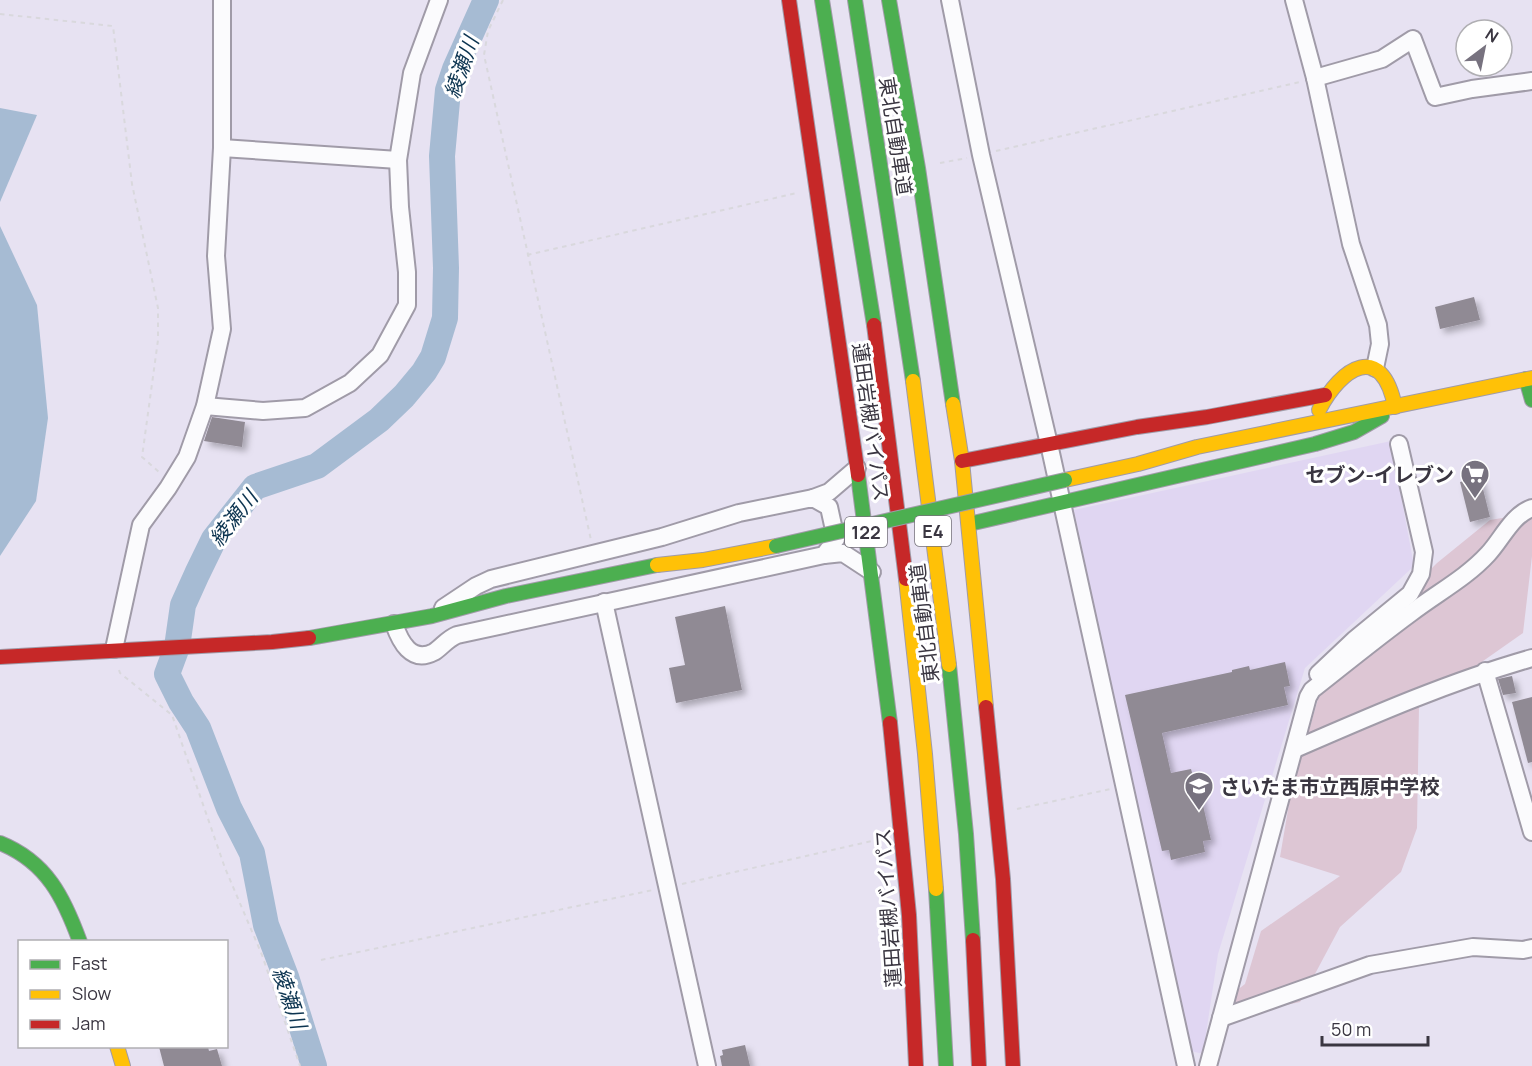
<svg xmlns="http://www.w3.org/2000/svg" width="1532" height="1066" viewBox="0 0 1532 1066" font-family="Manrope,'Noto Sans JP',sans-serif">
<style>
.built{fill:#e0d6f2}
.green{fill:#ddc6d4}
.water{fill:#a6bbd3}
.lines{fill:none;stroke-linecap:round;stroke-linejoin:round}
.river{stroke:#a6bbd3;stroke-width:26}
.building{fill:#908a94;filter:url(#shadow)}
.street-casing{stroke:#a09ba8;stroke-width:20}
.fast-casing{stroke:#a09ba8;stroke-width:16}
.slow-casing{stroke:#a09ba8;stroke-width:16}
.jam-casing{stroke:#a09ba8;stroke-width:16}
.path{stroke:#d9d8dd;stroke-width:2;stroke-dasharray:4.5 4.5;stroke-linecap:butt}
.street{stroke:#fbfbfd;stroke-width:16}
.fast{stroke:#4caf50;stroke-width:14}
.slow{stroke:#ffc107;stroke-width:14}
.jam{stroke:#c62828;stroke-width:14}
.fast-bridge-casing{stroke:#a09ba8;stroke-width:16;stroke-linecap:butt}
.fast-bridge{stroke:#4caf50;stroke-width:14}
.labels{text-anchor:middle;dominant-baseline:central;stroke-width:6;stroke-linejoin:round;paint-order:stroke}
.shield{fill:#fff;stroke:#75727a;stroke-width:1.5}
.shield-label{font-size:18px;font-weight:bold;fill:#3a3641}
.street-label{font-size:20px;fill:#3a3641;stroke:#fff}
.poi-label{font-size:20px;font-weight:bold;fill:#3a3641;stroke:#fff;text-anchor:end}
.water-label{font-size:21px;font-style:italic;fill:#0c3450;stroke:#fff}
</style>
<defs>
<filter id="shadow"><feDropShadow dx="4.5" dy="4.5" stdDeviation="3" flood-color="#0004"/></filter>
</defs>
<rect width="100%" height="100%" fill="#e7e2f2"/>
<path class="built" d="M1391,441l23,125 -109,102 -87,286 -15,100 -16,-4 -113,-540z"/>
<path class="green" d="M1532,513v43l-9,77 -104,73 -2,122 -16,44 -61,55 -40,75 -46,10 -27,-14 18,-14 16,-53 79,-55 -60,-19 11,-65 34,-117 112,-112 53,-43z"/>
<g class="water">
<path d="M0,108l37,7 -37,87z"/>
<path d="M0,226l37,79 11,113 -12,83 -36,55z"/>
</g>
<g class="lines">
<path class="river" d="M314,1066l-28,-89 -20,-52 -14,-72 -23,-45 -31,-80 -17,-26 -14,-28 10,-27 6,-42 14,-31 17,-35 41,-52 62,-21 62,-46 25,-24 20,-24 9,-15 12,-39 1,-50 -4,-112 6,-66 7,-21 31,-69"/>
</g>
<g class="building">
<path d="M1474,297l6,23 -40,9 -5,-22z"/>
<path d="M212,417l33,5 -3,25 -38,-6z"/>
<path d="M1480,477l10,40 -20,5 -10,-40z"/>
<path d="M725,606l17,84 -66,13 -7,-35 16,-3 -10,-48z"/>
<path d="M1285,662l5,24 -6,1 4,18 -126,28 9,40 20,-4 3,11 3,-1 14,61 -8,1 2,11 -34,8 -2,-10 -7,1 -37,-156 107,-23v-2l17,-4 1,4z"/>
<path d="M1512,676l4,17 -13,2 -5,-16z"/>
<path d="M1532,697v65l-4,1 -16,-61z"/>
<path d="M745,1045l5,21h-28l-2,-10 3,-1 -1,-5z"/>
<path d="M159,1047h49l1,4 8,-2 5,17h-58z"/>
</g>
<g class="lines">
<g class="street-casing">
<g id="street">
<path d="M950,0l31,155 68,289 137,622"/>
<path d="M1294,0l21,78 36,166 27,81 2,19 -5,24"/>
<path d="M1315,78l67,-19 31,-20 22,58 37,-8 60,-8"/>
<path d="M222,148l176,12"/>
<path d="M205,406l58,5 42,-3 45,-25 30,-28 27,-50v-33l-7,-65 -2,-47 14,-87 27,-73"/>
<path d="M813,498l16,-6 28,-24"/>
<path d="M824,555l19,-2 29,19"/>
<path d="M604,602l103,464"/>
<path d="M394,624c6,17 17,40 40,28 8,-5 13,-13 23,-17l367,-80 12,-16 -7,-32 -16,-9 -74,15 -77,24 -171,42 -15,7 -33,22"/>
<path d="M114,649l27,-124 27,-37 19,-31 18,-51 17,-77 -6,-73 6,-108v-148"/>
<path d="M1485,671l47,161"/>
<path d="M1318,674l36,-34 56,-46 11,-20 3,-22 -25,-108"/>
<path d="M1295,749c78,-34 156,-68 237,-91"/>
<path d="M1221,1018l149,-53 103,-18 50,3 9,-2"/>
<path d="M1208,1066l100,-369 4,-7c33,-26 65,-52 99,-77 26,-20 55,-35 77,-59 14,-15 24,-39 44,-46"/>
</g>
</g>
<g class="fast-casing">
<g id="fast">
<path d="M822,0l52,325"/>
<path d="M855,0l58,381"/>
<path d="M889,0l29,168 35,236"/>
<path d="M1526,379l6,21"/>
<path d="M858,475l32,248"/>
<path d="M969,524l346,-80 39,-12 28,-16"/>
<path d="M309,638l123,-22 74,-20 151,-31"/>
<path d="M949,665l17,169 7,106"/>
<path d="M0,843c47,19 64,55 80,99"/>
<path d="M936,889l10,177"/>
</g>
</g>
<g class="slow-casing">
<g id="slow">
<path d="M913,381l36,284"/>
<path d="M953,404l9,57 24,246"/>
<path d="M1319,410c22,-43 63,-69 76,-3"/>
<path d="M1065,480l73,-16 59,-17 335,-69"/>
<path d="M657,565l46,-5 73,-14"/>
<path d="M906,579l19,175 11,135"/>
<path d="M117,1046l6,20"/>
</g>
</g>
<g class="jam-casing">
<g id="jam">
<path d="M789,0l69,475"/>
<path d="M874,325l32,254"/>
<path d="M962,461l175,-34 70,-10 118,-22"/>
<path d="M0,657l272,-15 37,-4"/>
<path d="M986,707l17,172 10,187"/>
<path d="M890,723l19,192 7,151"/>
<path d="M973,940l6,126"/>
</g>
</g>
<g class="path">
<path d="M503,0l-15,31 -4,24 107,485"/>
<path d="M0,14l113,12 19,158 26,124v32l-16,117 18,16"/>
<path d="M996,151l304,-69"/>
<path d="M940,163l27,-5"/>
<path d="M527,255l270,-62"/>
<path d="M119,670l1,3 52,42 53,153 37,87 38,111"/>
<path d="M1017,809l94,-20"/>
<path d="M682,884l199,-45"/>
<path d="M321,960l332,-70"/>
</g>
<use href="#street" class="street"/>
<use href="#fast" class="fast"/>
<use href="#slow" class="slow"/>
<use href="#jam" class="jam"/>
<g class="fast-bridge-casing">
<path id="fast-bridge" d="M776,546l289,-66"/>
</g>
<use href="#fast-bridge" class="fast-bridge"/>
</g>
<defs>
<g id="supermarket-pin" transform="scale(1.5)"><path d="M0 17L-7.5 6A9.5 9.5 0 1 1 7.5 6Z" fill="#77727f" stroke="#fff"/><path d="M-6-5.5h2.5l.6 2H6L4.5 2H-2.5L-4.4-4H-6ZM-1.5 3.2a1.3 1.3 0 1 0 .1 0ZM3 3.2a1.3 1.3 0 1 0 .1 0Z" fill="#fff"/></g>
<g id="school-pin" transform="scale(1.5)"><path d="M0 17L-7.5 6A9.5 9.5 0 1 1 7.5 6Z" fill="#77727f" stroke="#fff"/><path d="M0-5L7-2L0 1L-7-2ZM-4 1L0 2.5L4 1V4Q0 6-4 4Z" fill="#fff"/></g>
</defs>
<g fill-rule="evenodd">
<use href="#supermarket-pin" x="1475" y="474"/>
<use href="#school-pin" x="1199" y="786"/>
</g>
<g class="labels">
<g class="shield">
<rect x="915" y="516" width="36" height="30" rx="4.5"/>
<rect x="845" y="517" width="42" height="30" rx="4.5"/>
</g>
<g class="shield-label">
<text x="933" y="531">E4</text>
<text x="866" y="532">122</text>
</g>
<g class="street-label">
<text transform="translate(896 136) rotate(81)">東北自動車道</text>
<text transform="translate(871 422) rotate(82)">蓮田岩槻バイパス</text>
<text transform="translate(924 623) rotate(-97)">東北自動車道</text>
<text transform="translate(888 908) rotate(-94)">蓮田岩槻バイパス</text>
</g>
<g class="poi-label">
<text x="1454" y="474">セブン-イレブン</text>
<text x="1220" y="786" text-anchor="start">さいたま市立西原中学校</text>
</g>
<g class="water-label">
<text transform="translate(461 67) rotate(-71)">綾瀬川</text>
<text transform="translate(233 518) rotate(-52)">綾瀬川</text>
<text transform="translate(290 998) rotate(71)">綾瀬川</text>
</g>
</g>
<rect x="18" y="940" width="210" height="108" fill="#ffffff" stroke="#b0afb3" stroke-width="1.5"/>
<rect x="30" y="960" width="30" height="9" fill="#4caf50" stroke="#b0afb3" stroke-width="1.5"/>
<text x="72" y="970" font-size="18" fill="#3a3641">Fast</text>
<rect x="30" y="990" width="30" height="9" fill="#ffc107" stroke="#b0afb3" stroke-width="1.5"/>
<text x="72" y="1000" font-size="18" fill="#3a3641">Slow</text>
<rect x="30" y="1020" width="30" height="9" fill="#c62828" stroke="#b0afb3" stroke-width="1.5"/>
<text x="72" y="1030" font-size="18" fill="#3a3641">Jam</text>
<g transform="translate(1484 48) rotate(32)"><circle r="28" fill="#ffffff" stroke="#b0afb3" stroke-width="1.5"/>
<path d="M0-4.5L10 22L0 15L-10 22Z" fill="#77727f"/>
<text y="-9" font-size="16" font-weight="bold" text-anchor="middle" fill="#3a3641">N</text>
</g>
<path d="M1322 1036v9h106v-9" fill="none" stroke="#3a3641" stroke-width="3"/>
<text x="1331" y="1036" font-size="18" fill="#3a3641" stroke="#ffffff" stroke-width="4.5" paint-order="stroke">50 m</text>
</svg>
